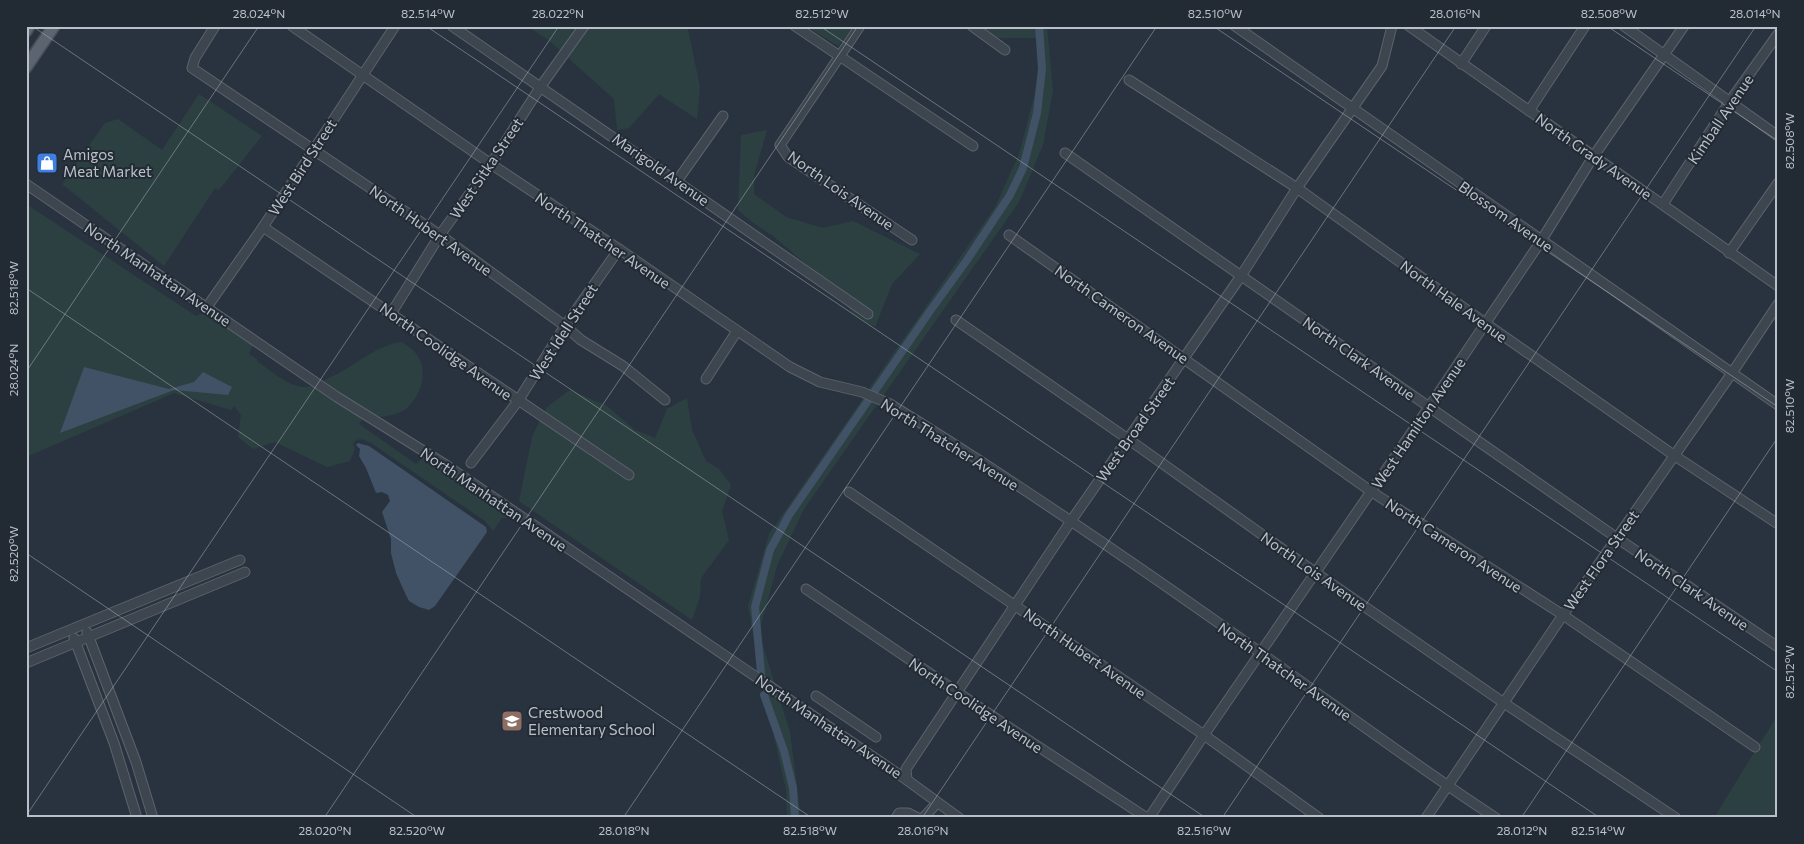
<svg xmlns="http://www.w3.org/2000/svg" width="1804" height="844" viewBox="0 0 1804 844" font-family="Commissioner,sans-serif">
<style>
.green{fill:#2c4041}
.water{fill:#415166}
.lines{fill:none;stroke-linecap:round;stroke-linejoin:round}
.canal{stroke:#415166;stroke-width:8}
.minor-casing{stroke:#5b636c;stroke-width:11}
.major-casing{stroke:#474e58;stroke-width:14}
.minor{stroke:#3d454f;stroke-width:9}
.major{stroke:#5b646f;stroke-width:11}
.ticks{fill:none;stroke:#bac0c9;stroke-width:1;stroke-opacity:0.45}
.labels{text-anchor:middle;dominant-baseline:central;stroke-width:4;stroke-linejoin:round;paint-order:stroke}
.street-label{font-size:15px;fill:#bac0c9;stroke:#222a34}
.poi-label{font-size:15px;fill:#bac0c9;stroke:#222a34;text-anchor:start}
.neatline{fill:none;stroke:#bac0c9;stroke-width:2}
.ticks-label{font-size:12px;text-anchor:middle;fill:#bac0c9}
</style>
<rect width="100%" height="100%" fill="#29333f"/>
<g class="green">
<path d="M527,26h52l-18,25 -14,-12z"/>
<path d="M590,26h96l2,3 12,58 -3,32 -38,-25 -30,34 -12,2 -3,-31 -47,-42z"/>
<path d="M806,26h48l-16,20z"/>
<path d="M980,26h67l6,65 -10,54 -24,57 -136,194 -15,-6 127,-183 24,-53 21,-80 -4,-36h-39z"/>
<path d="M199,94l63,42 -43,54 -4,-2 -51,78 -102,-82 43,-61 13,-4 44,31z"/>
<path d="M767,130l-13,45v19l32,23 37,11 30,-7 67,33 -28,30 -17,43c-9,-6 -26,-12 -27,-22l21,14 5,-6 -66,-47 -35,-30 -21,-14 -14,-12 3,-75z"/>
<path d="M26,204l170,112 11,-5 46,33 -4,10 8,5v2c14,10 39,33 57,24l50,33 -5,6 57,40 9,-8 85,58 -3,4h-5l-9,13 -8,-10 -114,-78c-8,-3 -13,-7 -18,1l2,5 -5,12 -23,6 -52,-25 -22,7 -15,-12 3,-22 -7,-9 -3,4 -57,-17 -148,64z"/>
<path d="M402,342c5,4 12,8 15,13 12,17 4,40 -10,53 -7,6 -22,9 -30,9l-55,-35c8,-5 16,-8 24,-13 19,-11 33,-24 56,-27z"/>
<path d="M570,390l37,16 28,24 20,8 12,-29 20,-11 5,32 14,31 13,8 12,16 -9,26 7,29 -28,38 -1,18 -8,24 -173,-119 13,-64 8,-17 90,60 4,-6 -90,-61 3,-6z"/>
<path d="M864,397l14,6 -74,106 -27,57 -18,66 16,53 -15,-10 -12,-69 21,-72z"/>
<path d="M762,685l17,12 11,35 11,86h-14l-1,-29z"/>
<path d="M1778,715v103h-64l41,-67 2,1 4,-6 -2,-1z"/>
</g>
<g class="water">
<path d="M84,367l85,22 25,-7 9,-10 29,15 -4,8 -54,-5 -114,43z"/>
<path d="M358,443l11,3 117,81 1,5 -52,74 -6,4 -10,-3 -10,-6 -4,-8 -9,-20 -5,-20v-14l-9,-27 8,-11 -2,-6 -6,-3 -6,1 -10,-25 -7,-12 1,-7 -4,-4z"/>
</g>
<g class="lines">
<g class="canal">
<path d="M761,673l-6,-66 15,-57 19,-35 141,-204 37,-51 43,-65 13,-27 14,-55 5,-44 -3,-43"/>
<path d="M764,695l20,56 9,37 2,30"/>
</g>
<g class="minor-casing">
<g id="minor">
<path d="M215,26l-20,32 -3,10 248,167 125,91 16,14 42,26 42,34"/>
<path d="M292,26l199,138 128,85 171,118 30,15 42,10 28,12c127,78 250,163 371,249 78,55 155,113 235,165"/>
<path d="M452,26l416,288"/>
<path d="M795,26l178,120"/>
<path d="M860,26l-80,119 8,12 124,83"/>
<path d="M972,26l33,24"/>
<path d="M1235,26l543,379"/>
<path d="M1409,26l369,260"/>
<path d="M1624,26l154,110"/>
<path d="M1461,64l25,-38"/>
<path d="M1129,80l168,108 188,135 190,133 103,68"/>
<path d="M1529,111l56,-85"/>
<path d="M1065,153l552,385 161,109"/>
<path d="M677,181l46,-65"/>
<path d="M26,184l311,213 109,68 461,315 52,38"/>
<path d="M1663,204l67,-103 48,-67"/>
<path d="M263,227l366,248"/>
<path d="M1009,235l363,257 191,123 192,132"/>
<path d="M1729,253l49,-70"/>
<path d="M207,307l56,-80 132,-201"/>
<path d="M392,312l48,-77 51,-71 50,-78 43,-60"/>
<path d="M956,320l172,119 188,134 188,130 172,115"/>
<path d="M706,379l31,-48"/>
<path d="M471,463l47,-62 47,-75 54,-77"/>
<path d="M849,492l355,243 115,83"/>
<path d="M806,589l207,141 134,88"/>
<path d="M87,632l49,130 17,56"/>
<path d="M74,638l40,105 23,75"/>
<path d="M26,648l214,-88"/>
<path d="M26,663l219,-91"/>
<path d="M816,696l60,41"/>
<path d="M907,780l-1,-11 165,-248 170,-245 56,-88 85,-122 10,-40"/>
<path d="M896,818l3,-5h9l10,5"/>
<path d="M923,818l14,-15"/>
<path d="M1149,818l55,-83 225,-328 112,-166 52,-84 91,-131"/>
<path d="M1426,818l137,-203 169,-242 46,-69"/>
</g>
</g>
<g class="major-casing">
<g id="major">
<path d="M26,31l3,-5"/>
<path d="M26,67l28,-41"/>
</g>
</g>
<use href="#minor" class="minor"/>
<use href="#major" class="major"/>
</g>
<path class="ticks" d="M32,26l1174,792M426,26l1174,792M820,26l958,646M1213,26l565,381M1607,26l171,115M26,288l786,530M26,372l233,-346M26,553l392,265M26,816l533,-790M324,818l534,-792M623,818l534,-792M922,818l534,-792M1222,818l534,-792M1521,818l257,-381"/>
<defs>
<g id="shop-square" transform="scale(1.125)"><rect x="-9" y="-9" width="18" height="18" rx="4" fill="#3f7fe0" stroke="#222a34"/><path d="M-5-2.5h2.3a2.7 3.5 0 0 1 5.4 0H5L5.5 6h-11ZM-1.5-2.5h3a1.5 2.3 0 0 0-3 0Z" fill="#fff"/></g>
<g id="school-square" transform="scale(1.125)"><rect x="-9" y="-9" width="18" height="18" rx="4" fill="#8d6e63" stroke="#222a34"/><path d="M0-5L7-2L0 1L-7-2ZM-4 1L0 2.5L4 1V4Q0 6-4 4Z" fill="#fff"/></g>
</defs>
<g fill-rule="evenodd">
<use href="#shop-square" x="47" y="163"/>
<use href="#school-square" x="512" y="721"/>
</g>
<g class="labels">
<g class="street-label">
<text transform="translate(1720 119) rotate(-56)">Kimball Avenue</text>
<text transform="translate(1594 156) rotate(35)">North Grady Avenue</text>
<text transform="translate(302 167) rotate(-57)">West Bird Street</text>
<text transform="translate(486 168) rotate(-56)">West Sitka Street</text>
<text transform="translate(661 169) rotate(35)">Marigold Avenue</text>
<text transform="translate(841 190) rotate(35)">North Lois Avenue</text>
<text transform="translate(1506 216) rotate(35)">Blossom Avenue</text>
<text transform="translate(431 230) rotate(35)">North Hubert Avenue</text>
<text transform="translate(603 240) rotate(34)">North Thatcher Avenue</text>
<text transform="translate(158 274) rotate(34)">North Manhattan Avenue</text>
<text transform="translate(1454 301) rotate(36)">North Hale Avenue</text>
<text transform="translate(1122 314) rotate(35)">North Cameron Avenue</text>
<text transform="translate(563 332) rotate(-57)">West Idell Street</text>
<text transform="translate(446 351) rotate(35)">North Coolidge Avenue</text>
<text transform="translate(1359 358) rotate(35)">North Clark Avenue</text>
<text transform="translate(1418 423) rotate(-56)">West Hamilton Avenue</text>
<text transform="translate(1135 429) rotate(-55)">West Broad Street</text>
<text transform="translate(950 444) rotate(32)">North Thatcher Avenue</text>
<text transform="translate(494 499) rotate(34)">North Manhattan Avenue</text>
<text transform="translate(1454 545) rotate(33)">North Cameron Avenue</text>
<text transform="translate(1601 560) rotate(-55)">West Flora Street</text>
<text transform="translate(1314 571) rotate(35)">North Lois Avenue</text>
<text transform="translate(1692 589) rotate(34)">North Clark Avenue</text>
<text transform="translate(1085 653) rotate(35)">North Hubert Avenue</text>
<text transform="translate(1285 671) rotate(35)">North Thatcher Avenue</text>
<text transform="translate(976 705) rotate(34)">North Coolidge Avenue</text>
<text transform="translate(829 726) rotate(34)">North Manhattan Avenue</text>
</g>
<g class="poi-label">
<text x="63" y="154">Amigos<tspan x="63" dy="17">Meat Market</tspan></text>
<text x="528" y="712">Crestwood<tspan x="528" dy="17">Elementary School</tspan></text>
</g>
</g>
<rect width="1804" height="844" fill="none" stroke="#222a34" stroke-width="55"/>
<rect x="28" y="28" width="1748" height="788" class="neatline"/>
<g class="ticks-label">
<text x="259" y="18">28.024°N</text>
<text x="428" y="18">82.514°W</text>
<text x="558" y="18">28.022°N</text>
<text x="822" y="18">82.512°W</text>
<text x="1215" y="18">82.510°W</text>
<text x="1455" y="18">28.016°N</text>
<text x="1609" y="18">82.508°W</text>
<text x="1755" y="18">28.014°N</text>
<text transform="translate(1790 141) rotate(-90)" y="4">82.508°W</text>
<text transform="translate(14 288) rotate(-90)" y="4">82.518°W</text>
<text transform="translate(14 370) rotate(-90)" y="4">28.024°N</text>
<text transform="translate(1790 406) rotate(-90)" y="4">82.510°W</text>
<text transform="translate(14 554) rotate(-90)" y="4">82.520°W</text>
<text transform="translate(1790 672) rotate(-90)" y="4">82.512°W</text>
<text x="325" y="835">28.020°N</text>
<text x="417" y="835">82.520°W</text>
<text x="624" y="835">28.018°N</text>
<text x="810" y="835">82.518°W</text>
<text x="923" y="835">28.016°N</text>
<text x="1204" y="835">82.516°W</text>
<text x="1522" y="835">28.012°N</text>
<text x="1598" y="835">82.514°W</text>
</g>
</svg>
